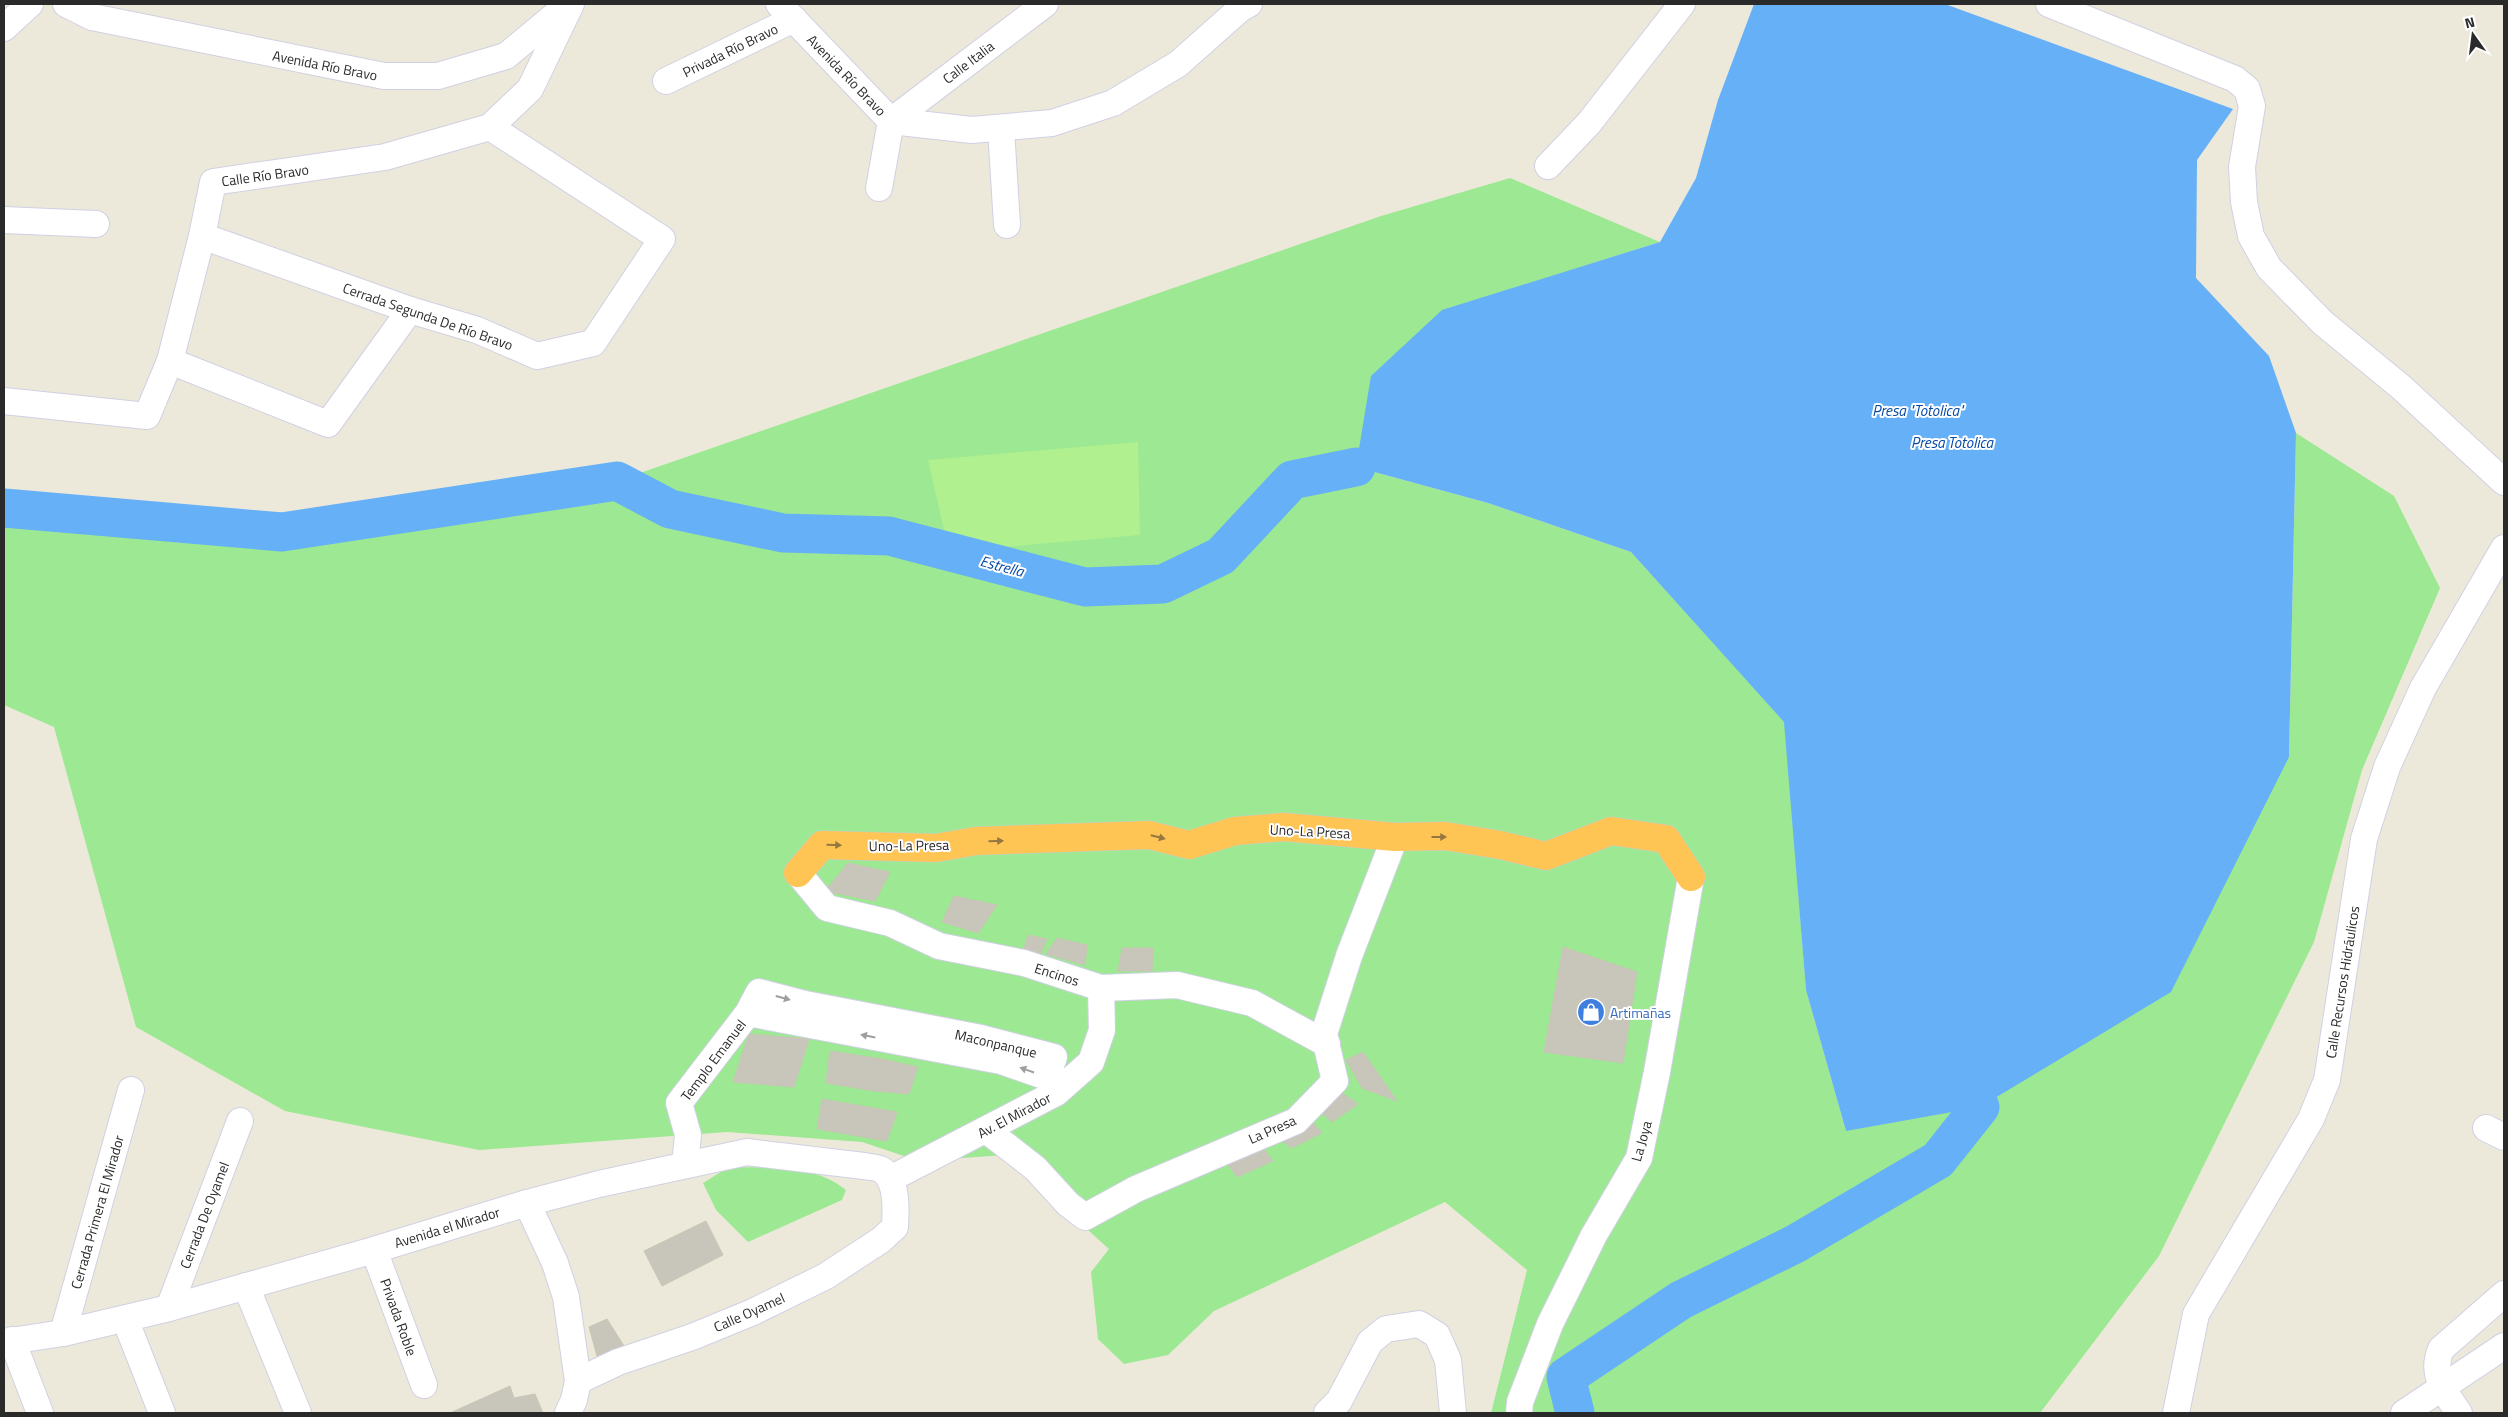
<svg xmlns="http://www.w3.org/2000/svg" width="2508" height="1417" viewBox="0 0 2508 1417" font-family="'Titillium Web',sans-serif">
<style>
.green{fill:#9ce893}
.pitch{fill:#b0f08e}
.water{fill:#65b0f7}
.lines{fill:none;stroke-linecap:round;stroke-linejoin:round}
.river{stroke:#65b0f7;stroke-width:39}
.building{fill:#c8c6ba;stroke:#c8c6b4}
.minor-casing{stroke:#d0d0e4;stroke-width:28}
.highway-casing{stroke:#ccc;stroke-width:29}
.minor{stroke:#fff;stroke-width:26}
.highway{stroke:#ffc554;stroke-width:28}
.oneway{fill:#94783f}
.oneway2{fill:#9f9f9f}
.labels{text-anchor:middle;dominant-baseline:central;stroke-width:4;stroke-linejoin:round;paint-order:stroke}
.street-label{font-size:14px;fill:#2a2a2a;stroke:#fff}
.shop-label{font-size:14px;fill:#366cbe;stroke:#fff;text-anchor:start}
.water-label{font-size:15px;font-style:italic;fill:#0449a4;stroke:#fff}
</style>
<rect width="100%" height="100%" fill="#ede9da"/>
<g class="green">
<path d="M1510,178l150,64 -218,69 -86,156 132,36 143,49 154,170 21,268 40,141 443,-374 7,-324 98,63 46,92 -78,182 -48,172 -155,314 -119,157h-549l36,-143 -82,-68 -231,109 -46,44 -44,9 -26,-25 -7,-67 18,-23 -104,-94 -86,6 -57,-19 -135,-10 -248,18 -194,-39 -149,-84 -82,-300 -50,-22v-197l278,24 335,-51 764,-265z"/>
<path d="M729,1167c41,1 83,-4 117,23l-4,10 -94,42 -32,-32 -13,-27z"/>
</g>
<path class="pitch" d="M1138,442l2,93 -191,17 -21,-92z"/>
<path class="water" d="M1754,4h191l288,105 -36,51 -1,118 73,78 27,77 -7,324 -118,235 -191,115 -134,24 -40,-141 -22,-268 -153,-170 -143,-49 -132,-36 15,-91 71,-66 218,-68 36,-64 22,-78z"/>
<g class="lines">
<g class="river">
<path d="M4,508l278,24 335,-51 53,28 113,24 106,3 196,51 78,-3 58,-28 71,-76 64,-13"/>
<path d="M1575,1413l-9,-36 115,-77 114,-56 143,-84 42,-53"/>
</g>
</g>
<g class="building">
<path d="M848,863l42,9 -15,29 -50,-10z"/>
<path d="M954,896l43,9 -19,28 -36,-11z"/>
<path d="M1028,935l19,4 -8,18 -16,-5z"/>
<path d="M1057,938l30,7 -2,20 -39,-11z"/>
<path d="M1563,947l74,25 -14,91 -79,-11z"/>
<path d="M1122,948h31l-1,23h-34z"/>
<path d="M749,1034l60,5 -15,48 -61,-5z"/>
<path d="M830,1051l52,8 -8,32 -48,-8z"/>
<path d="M1363,1052l34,49 -35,-13 -16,-28z"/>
<path d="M882,1059l36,8 -9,27 -35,-3z"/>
<path d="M1339,1091l19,13 -26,18 -14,-12z"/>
<path d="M822,1099l75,13 -10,29 -70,-12z"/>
<path d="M1309,1118l13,15 -30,15 -16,-11z"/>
<path d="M1255,1137l18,24 -36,16 -14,-19z"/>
<path d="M706,1221l17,34 -61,31 -18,-35z"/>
<path d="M607,1319l17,27 -27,10 -8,-29z"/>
<path d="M510,1386l4,12 21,-4 8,19h-93z"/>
</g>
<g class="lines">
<g class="minor-casing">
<g id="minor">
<path d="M66,4l26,13 292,59h54l68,-20 59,-49"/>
<path d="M779,4l112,117 81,9 80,-7 61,-20 65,-39 62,-55 9,-5"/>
<path d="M2049,4l186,75 12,10 5,17 -10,61 2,35 7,34 18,32 54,55 78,64 103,95"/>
<path d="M4,28l26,-24"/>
<path d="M666,81l128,-62"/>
<path d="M891,121l154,-117"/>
<path d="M1001,129l6,96"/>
<path d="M1548,166l41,-43 93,-119"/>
<path d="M879,188l12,-67"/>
<path d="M4,220l92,4"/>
<path d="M202,236l208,74 67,20 60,26 56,-13 69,-104 -172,-112"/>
<path d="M170,361l158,63 82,-114"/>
<path d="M4,401l143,15 23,-55 32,-125 11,-54 172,-25 105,-30 40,-38 41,-85"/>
<path d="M798,873l29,35 63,15 49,23 85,17 77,25 76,-3 75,18 75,41"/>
<path d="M2486,1128l18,9"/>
<path d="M986,1130l49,38 33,36 17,13 51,-28 160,-68 39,-40 -11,-47 25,-78 46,-119"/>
<path d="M685,1165l3,-30 -9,-32 69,-90 11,-21 46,12 176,34 73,19 -7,20 -46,-16 -253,-48"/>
<path d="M890,1179l166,-86 35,-31 11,-32 -1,-42"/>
<path d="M527,1203l28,60 11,34 12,84"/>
<path d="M374,1250l50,135"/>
<path d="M246,1286l52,127"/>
<path d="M169,1308l71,-187"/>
<path d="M125,1319l37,94"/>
<path d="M63,1333l68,-243"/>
<path d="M12,1340l28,73"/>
<path d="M4,1342l59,-9 106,-25 205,-58 153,-47 72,-19 148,-32 117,14c5,1 12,1 16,3 18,9 16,41 15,58l-14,13 -55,36 -73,36 -61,25 -74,25 -40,19 -4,19 -6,13"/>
<path d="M1327,1413l12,-12 31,-59 16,-13 33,-5 18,11 11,25 5,53"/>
<path d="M1519,1413l1,-11 30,-78 44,-89 45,-77 18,-86 34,-195"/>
<path d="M2176,1413l20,-99 115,-195 16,-39 37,-241 23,-72 36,-79 81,-140"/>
<path d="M2404,1413l100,-67"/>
<path d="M2459,1413c-14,-21 -29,-38 -18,-64l63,-55"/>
</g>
</g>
<g class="highway-casing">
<path id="highway" d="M798,873l24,-28 114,3 40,-7 173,-6 40,10 46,-14 49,-4 111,10 50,-1 55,9 46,11 65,-25 55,8 25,38"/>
</g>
<use href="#minor" class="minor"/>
<use href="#highway" class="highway"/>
</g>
<defs><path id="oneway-solid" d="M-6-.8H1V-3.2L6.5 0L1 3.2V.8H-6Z" transform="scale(1.25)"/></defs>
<g class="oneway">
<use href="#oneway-solid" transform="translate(1158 837) rotate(14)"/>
<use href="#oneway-solid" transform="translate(1439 837)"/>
<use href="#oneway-solid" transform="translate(996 841) rotate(-1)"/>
<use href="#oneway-solid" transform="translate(834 845) rotate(1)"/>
</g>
<g class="oneway2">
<use href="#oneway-solid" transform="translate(783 998) rotate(15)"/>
<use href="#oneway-solid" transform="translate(868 1036) rotate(-169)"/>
<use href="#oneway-solid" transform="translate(1027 1070) rotate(-161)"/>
</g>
<defs>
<g id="shop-disc" transform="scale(1.4375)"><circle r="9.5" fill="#3f7fe0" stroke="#fff"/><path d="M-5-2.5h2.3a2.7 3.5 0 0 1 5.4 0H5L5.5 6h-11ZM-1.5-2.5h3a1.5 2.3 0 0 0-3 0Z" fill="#fff"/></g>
</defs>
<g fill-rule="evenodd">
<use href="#shop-disc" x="1591" y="1012"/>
</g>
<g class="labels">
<g class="street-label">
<text transform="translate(730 50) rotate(-26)">Privada Río Bravo</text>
<text transform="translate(968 62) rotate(-37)">Calle Italia</text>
<text transform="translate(325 65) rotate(11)">Avenida Río Bravo</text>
<text transform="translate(847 75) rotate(46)">Avenida Río Bravo</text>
<text transform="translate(265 175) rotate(-8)">Calle Río Bravo</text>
<text transform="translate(428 316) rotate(19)">Cerrada Segunda De Río Bravo</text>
<text transform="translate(1310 831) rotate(3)">Uno-La Presa</text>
<text transform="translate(909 845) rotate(-1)">Uno-La Presa</text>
<text transform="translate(1057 974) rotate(18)">Encinos</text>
<text transform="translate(2342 982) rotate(-81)">Calle Recursos Hidráulicos</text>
<text transform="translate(996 1043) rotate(13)">Maconpanque</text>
<text transform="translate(713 1060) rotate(-53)">Templo Emanuel</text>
<text transform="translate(1014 1115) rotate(-28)">Av. El Mirador</text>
<text transform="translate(1272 1129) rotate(-24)">La Presa</text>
<text transform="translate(1641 1141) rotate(-74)">La Joya</text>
<text transform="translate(97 1212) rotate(-74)">Cerrada Primera El Mirador</text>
<text transform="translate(204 1215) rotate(-69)">Cerrada De Oyamel</text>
<text transform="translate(447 1227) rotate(-17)">Avenida el Mirador</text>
<text transform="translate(749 1312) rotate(-24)">Calle Oyamel</text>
<text transform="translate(399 1317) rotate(70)">Privada Roble</text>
</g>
<g class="shop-label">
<text x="1610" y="1012">Artimañas</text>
</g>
<g class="water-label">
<text x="1918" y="410">Presa "Totolica"</text>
<text x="1952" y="442">Presa Totolica</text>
<text transform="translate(1002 566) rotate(15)">Estrella</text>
</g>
</g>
<rect width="2508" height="1417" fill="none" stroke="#2a2a2a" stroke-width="10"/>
<g transform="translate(2473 35) rotate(346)" stroke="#ffffff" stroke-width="4" paint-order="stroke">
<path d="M0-4L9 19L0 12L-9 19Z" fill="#2a2a2a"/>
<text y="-8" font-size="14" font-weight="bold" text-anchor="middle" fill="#2a2a2a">N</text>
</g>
</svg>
